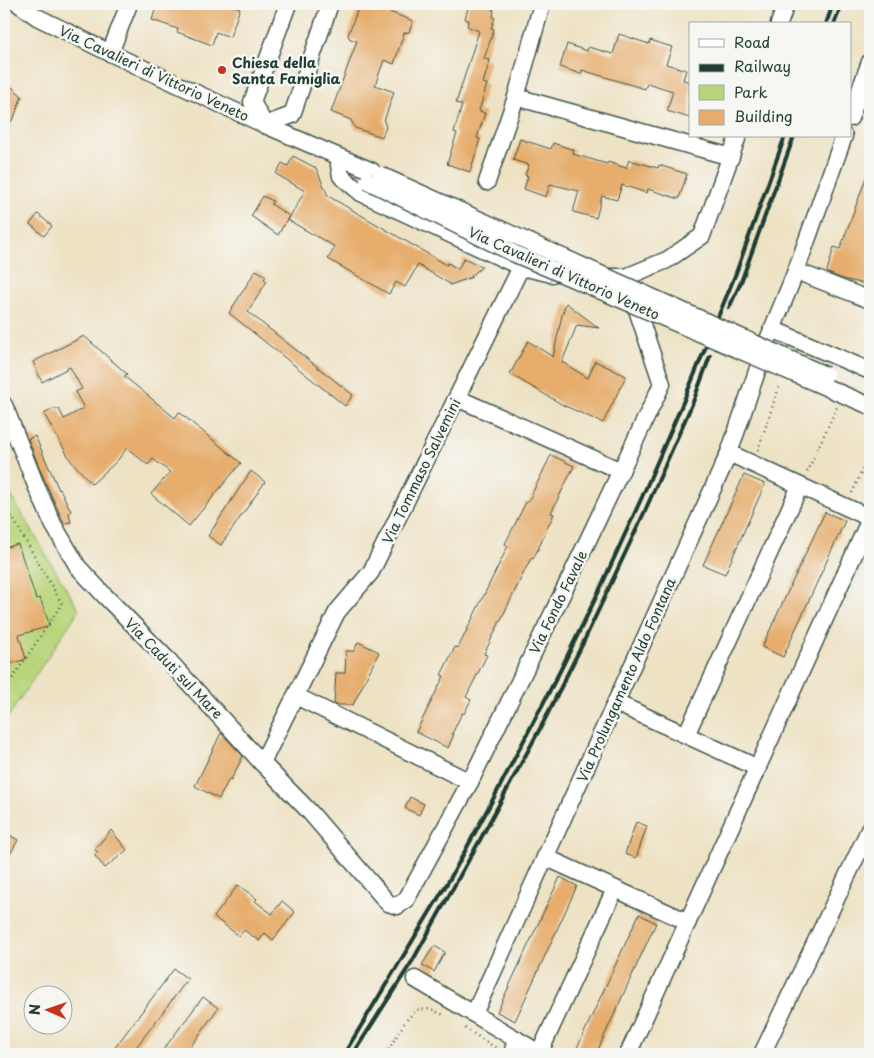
<svg xmlns="http://www.w3.org/2000/svg" width="874" height="1058" viewBox="0 0 874 1058" font-family="'Playpen Sans',sans-serif">
<style>
.green{fill:#b9d57b;stroke:#6c8958}
.building{fill:#e6ad6d}
.lines{fill:none;stroke-linecap:round;stroke-linejoin:round}
.minor-casing{stroke:#3e564a;stroke-width:19}
.path{stroke:#3e564a;stroke-width:2.5;stroke-dasharray:1 4;stroke-linecap:butt}
.minor{stroke:#fff;stroke-width:16}
.rail{stroke:#1f3d34;stroke-width:4}
.minor-bridge-casing{stroke:#3e564a;stroke-width:19;stroke-linecap:butt}
.minor-bridge{stroke:#fff;stroke-width:16}
.poi-dot{fill:#c8321e;stroke:#f6f6f2;stroke-width:2}
.labels{text-anchor:middle;dominant-baseline:central;stroke-width:5;stroke-linejoin:round;paint-order:stroke}
.poi-label{font-size:14px;font-weight:bold;fill:#1f3d34;stroke:#f6f6f2;text-anchor:start}
.street-label{font-size:14px;fill:#1f3d34;stroke:#f6f6f2}
</style>
<rect width="100%" height="100%" fill="#f6f6f2"/>
<filter id="ink" filterUnits="userSpaceOnUse"><feTurbulence type="fractalNoise" baseFrequency=".02" numOctaves="2"/><feDisplacementMap in="SourceGraphic" scale="10" xChannelSelector="R" yChannelSelector="G"/><feConvolveMatrix kernelMatrix="1 2 1 2 8 2 1 2 1" color-interpolation-filters="sRGB"/></filter>
<filter id="wash" filterUnits="userSpaceOnUse"><feTurbulence type="fractalNoise" baseFrequency=".0096" numOctaves="4" result="noise"/><feDisplacementMap in="SourceGraphic" scale="20" xChannelSelector="R" yChannelSelector="G"/><feGaussianBlur stdDeviation="1.12" result="paint"/><feColorMatrix in="noise" values="0 0 0 0 0 0 0 0 0 0 0 0 0 0 0 0 0 1.4 0 .05"/><feComposite in="paint" operator="in"/></filter>
<g filter="url(#wash)">
<rect width="100%" height="100%" fill="#eee2c4"/>
<path class="green" d="M4,490l5,2 70,118 -75,113z"/>
<g id="blocks">
<g class="building">
<path d="M157,4h71l12,4 -10,29 -14,-5 -4,13 -35,-13 1,-3 -26,-9z"/>
<path d="M363,4h21l-2,5 31,12 -4,11 -5,1 -10,31 -10,-4 -9,25 19,7 -10,29 2,6 -4,10 -27,-9 -4,-8 -20,-8 26,-71 -7,-2 -2,-4 9,-24 4,-3z"/>
<path d="M469,4h25l-2,6h2l-1,7 2,1 -4,10 3,1 -10,30 6,1 -7,23 4,1 -8,27 6,2 -8,25 3,1 -10,33 -23,-8 10,-31 -3,-1 8,-27 -6,-2 23,-72 -12,-5 2,-6 -4,-1z"/>
<path d="M619,34l30,10 1,-4 22,7 -6,17 20,6 -3,10 7,2v36l-23,-7 6,-20 -26,-8 -2,6 -63,-19 -1,4 -21,-7 7,-23 20,7 1,-4 25,7z"/>
<path d="M4,80l18,16 -8,22 -10,12z"/>
<path d="M520,139l31,10 2,-6 21,7 -1,4 34,10 1,-2 18,6 3,-8 29,8 1,-3 28,9 -8,25 -31,-10 -1,4 -25,-8 -5,15 -15,-4 -6,22 -23,-6 6,-21 -29,-7 -4,13 -22,-8 4,-13 -3,-1 4,-10 -16,-5z"/>
<path d="M293,156l23,12 12,28 119,69 1,-2 10,6 6,-11 18,9 -11,9 1,1 -22,8v-1l-32,-19 -13,22 -9,-5 -7,12 -61,-35 7,-12 -47,-27 17,-29 -29,-17 6,-11 6,3z"/>
<path d="M869,170h1v115l-27,-6 -15,-6 -1,-2 7,-24 6,2z"/>
<path d="M263,196l10,5 -2,3 18,12 -11,19 -27,-19z"/>
<path d="M38,214l14,12 -8,10 -14,-12z"/>
<path d="M256,270l10,6 -2,3 3,2 -19,31 105,83 -8,11 -116,-93z"/>
<path d="M566,303l33,25 -22,-3 -15,37 26,16 7,-17 31,15 -23,47 -40,-18 -53,-31 18,-33 25,16 9,-42z"/>
<path d="M84,336l43,38 -3,2 51,42 4,-6 62,51 -52,63 -38,-32 19,-22 -17,-13 -5,6 -21,-17 -10,13 -25,23 -21,-23 -27,-47 9,-5h6l5,10 20,-11 -9,-16 7,-3 -12,-22 -28,15 -9,-20z"/>
<path d="M35,436l24,54 1,-1 11,22 -2,2 2,9 -7,1 -18,-39 -18,-45z"/>
<path d="M551,455l23,11 -23,47 3,1 -13,27h1l-9,18 -2,-1 -47,96 3,1 -21,42 5,3 -7,14 -2,-1 -10,21h2l-6,14 -32,-16 28,-56 -3,-1 14,-28 3,1 50,-102 -3,-2 21,-42h2z"/>
<path d="M251,471l14,11 -44,63 -13,-9z"/>
<path d="M744,475l21,9 -40,90 -22,-9z"/>
<path d="M825,512l20,9 -62,136 -21,-10z"/>
<path d="M18,544l18,55 4,-1 10,28 -31,9 7,24 -22,7v-118z"/>
<path d="M358,642l21,10 -26,53h-15l-4,-1 2,-31h9l1,-22h8z"/>
<path d="M221,733l22,23 -12,24 -2,-1 -10,20 -24,-13z"/>
<path d="M410,797l14,7 -5,11 -14,-7z"/>
<path d="M636,822l11,4 -11,32 -11,-4z"/>
<path d="M111,830l16,20 -22,18 -10,-12 3,-3 -3,-4z"/>
<path d="M4,832l14,8 -14,25z"/>
<path d="M560,877l17,9 -62,135 -18,-9z"/>
<path d="M238,885l19,14 -2,2 17,13 10,-13 13,11 -22,28 -8,-7 -6,8 -15,-11 -5,6 -25,-19z"/>
<path d="M639,914l17,9 -60,131h-4l-15,-6z"/>
<path d="M434,946l11,6 -11,20 -12,-7z"/>
<path d="M174,969l14,10 -57,75h-21z"/>
<path d="M203,997l15,11 -21,30 -12,16h-25z"/>
</g>
</g>
</g>
<g filter="url(#ink)">
<use href="#blocks" fill-opacity="0" stroke="#3e564a" stroke-width="1"/>
<g class="lines">
<g class="minor-casing">
<g id="minor">
<path d="M19,4l18,13 73,36 155,72 107,46"/>
<path d="M542,4l-26,93 215,60"/>
<path d="M779,24l7,-20"/>
<path d="M110,53l19,-49"/>
<path d="M850,118l20,-56"/>
<path d="M265,125l27,-10 38,-111"/>
<path d="M265,125l-13,-23 36,-98"/>
<path d="M339,165l2,11 20,17 160,74"/>
<path d="M487,182l29,-85"/>
<path d="M796,271l74,29"/>
<path d="M603,277h23l41,-17 35,-24 36,-100"/>
<path d="M772,329l98,42"/>
<path d="M457,398l164,73"/>
<path d="M4,405l33,83 16,36 25,43 27,29 64,65 93,102 47,48 79,92 9,3 9,-6 64,-118 100,-204 92,-194 -30,-89"/>
<path d="M729,453l141,65"/>
<path d="M296,696l174,86"/>
<path d="M616,703l142,65"/>
<path d="M686,735l114,-249"/>
<path d="M262,763l75,-151 34,-40 150,-305 31,7"/>
<path d="M545,857l143,65"/>
<path d="M415,979l126,75"/>
<path d="M474,1014l255,-561 38,-111 29,-71 48,-135"/>
<path d="M512,1054l4,-15"/>
<path d="M539,1054l76,-165"/>
<path d="M628,1054l242,-535"/>
<path d="M762,1054l108,-226"/>
</g>
</g>
<g class="path">
<path d="M758,450l22,-66"/>
<path d="M807,472l30,-65"/>
<path d="M852,493l18,-40"/>
<path d="M4,503l58,101 -58,87"/>
<path d="M465,1028l34,22"/>
<path d="M386,1054l19,-32 11,-12 14,-1 16,7"/>
</g>
<use href="#minor" class="minor"/>
<g class="rail">
<path d="M826,24l7,-20"/>
<path d="M834,24l8,-20"/>
<path d="M729,308l12,-26 53,-146"/>
<path d="M344,1054l107,-177 48,-89 62,-119 38,-78 43,-94 42,-97 52,-127 49,-137"/>
<path d="M353,1054l60,-94 68,-122 62,-115 40,-80 61,-130 49,-111 17,-46"/>
</g>
<g class="minor-bridge-casing">
<g id="minor-bridge">
<path d="M380,175l445,200"/>
<path d="M368,181l147,73 355,152"/>
</g>
</g>
<use href="#minor-bridge" class="minor-bridge"/>
</g>
</g>
<circle class="poi-dot" cx="222" cy="70" r="5"/>
<g class="labels">
<g class="poi-label">
<text x="232" y="62">Chiesa della<tspan x="232" dy="16">Santa Famiglia</tspan></text>
</g>
<g class="street-label">
<text transform="translate(154 73) rotate(25)">Via Cavalieri di Vittorio Veneto</text>
<text transform="translate(564 273) rotate(24)">Via Cavalieri di Vittorio Veneto</text>
<text transform="translate(421 471) rotate(-64)">Via Tommaso Salvemini</text>
<text transform="translate(558 602) rotate(-64)">Via Fondo Favale</text>
<text transform="translate(174 668) rotate(46)">Via Caduti sul Mare</text>
<text transform="translate(626 680) rotate(-66)">Via Prolungamento Aldo Fontana</text>
</g>
</g>
<rect width="874" height="1058" fill="none" stroke="#f6f6f2" stroke-width="20"/>
<rect x="689" y="22" width="162" height="115" fill="#f6f6f2" stroke="#a0aca6"/>
<rect x="699" y="39" width="25" height="8" fill="#ffffff" stroke="#a0aca6"/>
<text x="734" y="48" font-size="15" fill="#1f3d34">Road</text>
<rect x="699" y="64" width="25" height="8" fill="#1f3d34" stroke="#a0aca6"/>
<text x="734" y="72" font-size="15" fill="#1f3d34">Railway</text>
<rect x="699" y="85" width="25" height="15" fill="#b9d57b" stroke="#a0aca6"/>
<text x="734" y="98" font-size="15" fill="#1f3d34">Park</text>
<rect x="699" y="110" width="25" height="15" fill="#e6ad6d" stroke="#a0aca6"/>
<text x="734" y="122" font-size="15" fill="#1f3d34">Building</text>
<g transform="translate(48 1010) rotate(272)"><circle r="24" fill="#f6f6f2" stroke="#a0aca6"/>
<path d="M0-4L9 19L0 12L-9 19Z" fill="#c8321e"/>
<text y="-8" font-size="14" font-weight="bold" text-anchor="middle" fill="#1f3d34">N</text>
</g>
</svg>
